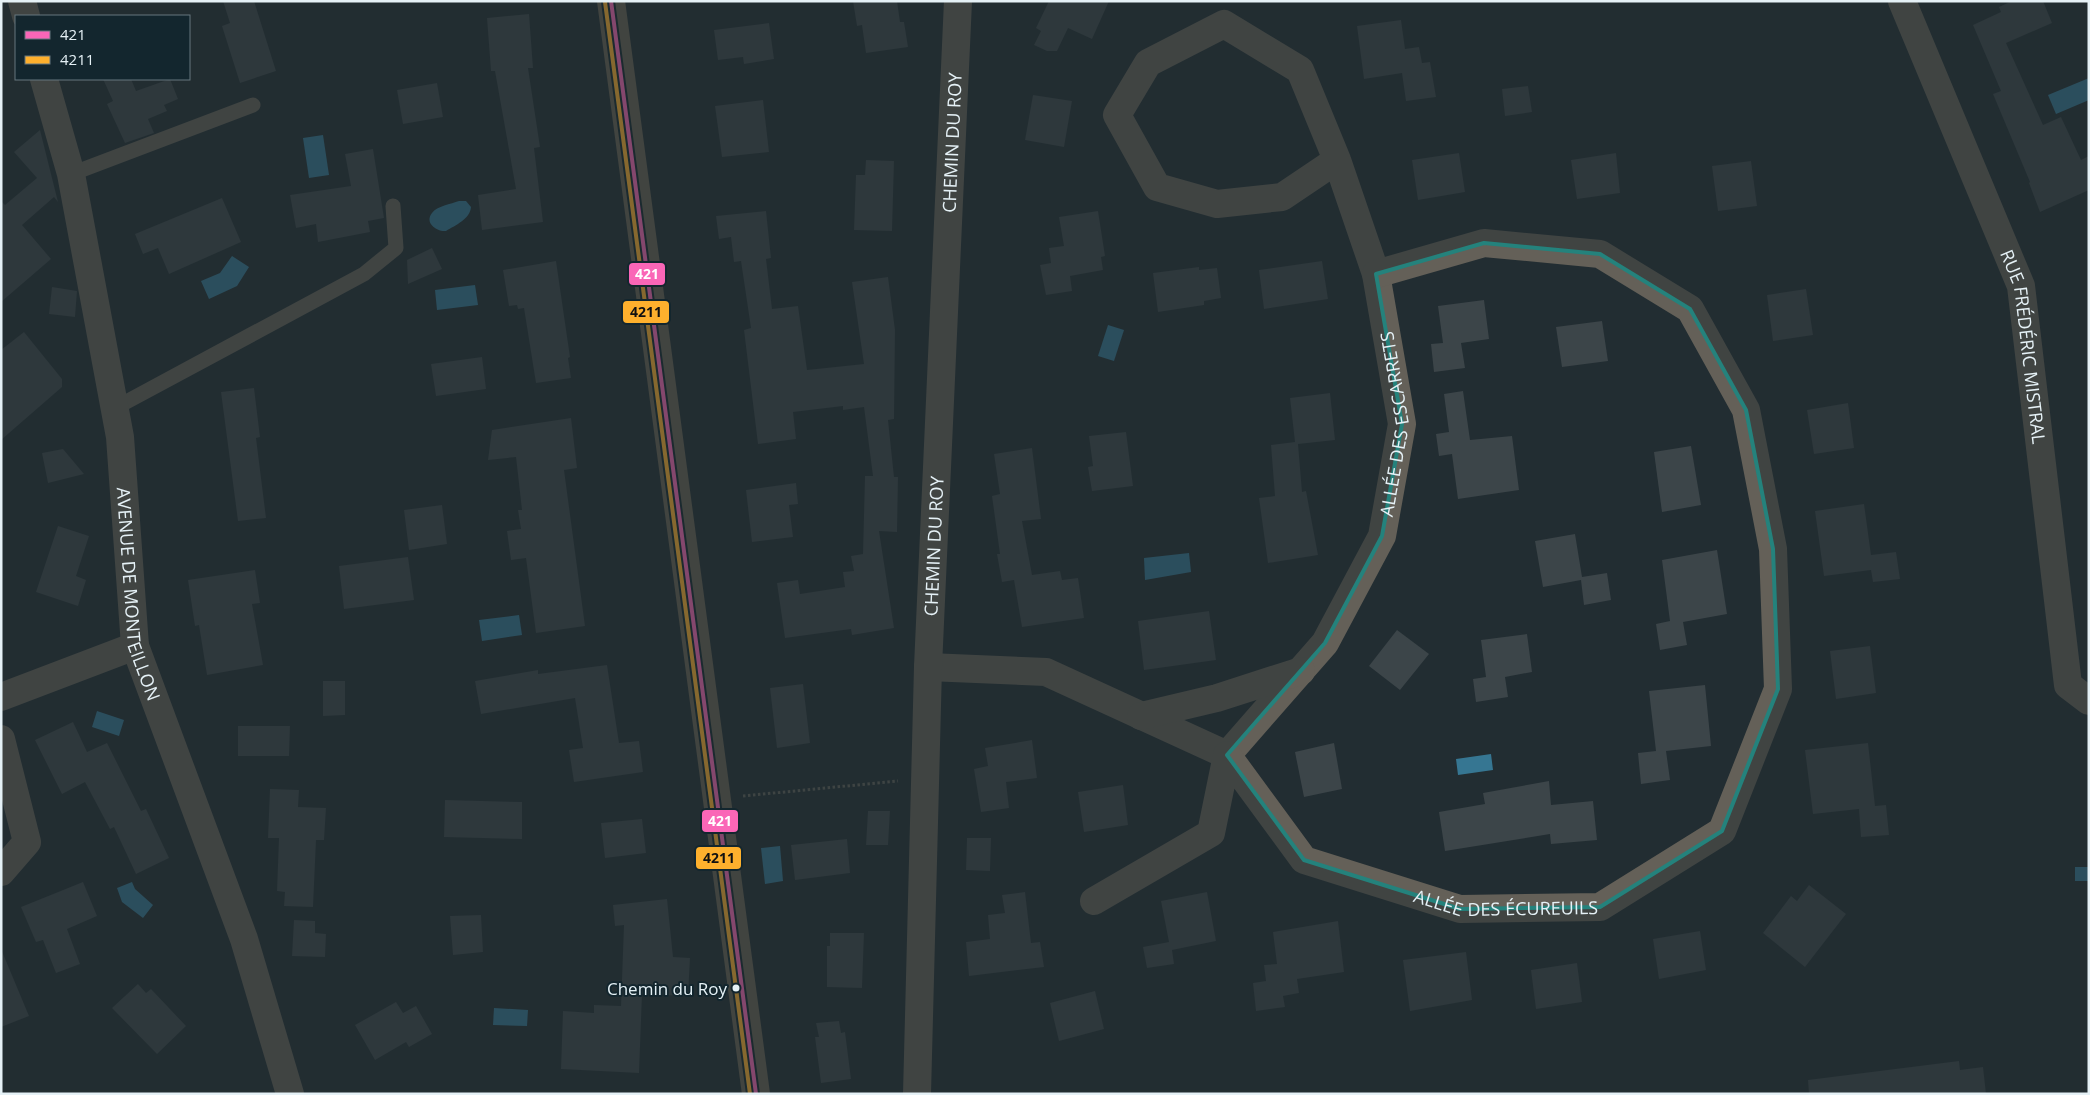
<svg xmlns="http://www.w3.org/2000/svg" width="2090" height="1095" viewBox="0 0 2090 1095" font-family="'Open Sans',sans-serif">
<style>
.water{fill:#367692}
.building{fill:#3c4549}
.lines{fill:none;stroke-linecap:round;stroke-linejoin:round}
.path{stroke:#5f5f59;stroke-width:3;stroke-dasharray:2.5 2.5;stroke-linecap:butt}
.service{stroke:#646058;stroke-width:15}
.minor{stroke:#646058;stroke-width:28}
.secondary{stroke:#665f52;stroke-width:28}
.bus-1-casing{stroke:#13262e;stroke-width:8}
.bus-2-casing{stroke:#13262e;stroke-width:8}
.bus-1{stroke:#fa66b7;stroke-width:4}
.bus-2{stroke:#feb02d;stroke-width:4}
.marked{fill:none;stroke:#24827c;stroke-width:4;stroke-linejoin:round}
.bus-dot{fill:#e5f1f6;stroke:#13262e;stroke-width:2}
.labels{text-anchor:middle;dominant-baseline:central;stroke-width:4;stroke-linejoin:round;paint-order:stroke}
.bus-label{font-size:17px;fill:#e5f1f6;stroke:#13262e;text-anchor:end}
.street-label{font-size:18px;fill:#e5f1f6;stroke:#13262e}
.line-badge{stroke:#13262e;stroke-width:2}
.badge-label{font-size:14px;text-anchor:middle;font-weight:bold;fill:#fff}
.pale-badge-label{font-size:14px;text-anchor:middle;font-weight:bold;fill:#111}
</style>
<rect width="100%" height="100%" fill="#222d32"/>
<g class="water">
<path d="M2089,78v22l-33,14 -8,-19z"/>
<path d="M323,135l6,40 -20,3 -6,-40z"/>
<path d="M459,201h7l5,6c-1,12 -15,18 -25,24 -9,1 -22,-8 -14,-18 5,-7 19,-9 27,-12z"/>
<path d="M232,256l17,11 -12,19 -28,13 -8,-18 19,-8z"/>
<path d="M475,285l3,20 -41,5 -2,-20z"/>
<path d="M1108,325l16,5 -10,31 -16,-5z"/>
<path d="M1189,553l2,19 -46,8 -1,-22z"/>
<path d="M519,615l3,20 -40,6 -3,-21z"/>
<path d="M97,711l27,9 -5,16 -27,-9z"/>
<path d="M1491,754l2,16 -35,5 -2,-16z"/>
<path d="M780,846l3,35 -18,3 -4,-36z"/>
<rect x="2075" y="867" width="14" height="14"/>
<path d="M132,882l3,7 18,16 -10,13 -21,-16 -5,-14z"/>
<path d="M494,1008l34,2 -1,16 -34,-1z"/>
</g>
<g class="building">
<path d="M223,1h31l22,70 -36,12 -18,-57 8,-3z"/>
<path d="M853,1h44l3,21h4l4,25 -42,6 -4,-28 -5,1z"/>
<path d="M1049,1h60l-17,38 -24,-11 -11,23h-10l-13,-6 7,-14 -5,-3z"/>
<path d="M2012,1h31l9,22 -46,20 37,82 18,-8 20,43 8,-4v34l-49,22 -11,-29 1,-1 -37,-88 8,-3 -28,-66 28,-13 -2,-5z"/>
<path d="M529,14l4,54h-5l12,79 -6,1 9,74 -61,8 -4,-35 38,-6 -21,-118h-4l-4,-53z"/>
<path d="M1401,20l4,29 14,-2 3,16 8,-1 6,35 -30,4 -4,-28 -38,6 -7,-53z"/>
<path d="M769,23l5,36 -30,5 -1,-7 -25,3 -4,-30z"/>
<path d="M103,79h28l5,12 34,-12 8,20 -14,6 3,6 -19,8 6,14 -29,10 -18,-39 6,-3z"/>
<path d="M437,83l6,34 -40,7 -6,-34z"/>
<path d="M1528,86l4,26 -27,4 -3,-27z"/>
<path d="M1033,95l39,6 -8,46 -39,-7z"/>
<path d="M763,100l6,52 -47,5 -7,-51z"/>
<path d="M40,130l18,72 -4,-5 -32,28 29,34 -50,43v-101l4,4 32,-27 -23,-26z"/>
<path d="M373,149l11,69 -16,3 2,11 -52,10 -2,-18 -20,4 -6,-33 61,-9 -6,-32z"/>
<path d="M1459,153l6,39 -47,8 -6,-40z"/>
<path d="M1616,153l4,40 -43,6 -6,-39z"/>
<path d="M866,160l28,1 -2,70 -38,-1 2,-55h9z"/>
<path d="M1751,161l6,45 -39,5 -6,-45z"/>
<path d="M222,198l19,44 -72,32 -11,-26 -15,6 -8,-20z"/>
<path d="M766,211l5,47 -5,1 6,50 26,-3 9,64 57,-6 -12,-82 36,-5 7,53 -1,89 -6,1 6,57h4l-1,55 -18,-1 15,97 -42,7 -1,-6 -66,9 -8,-55 21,-3 2,14 45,-7 -2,-15 11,-1 -3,-15 12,-2 2,-78h8l-9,-69 -21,3v-4l-50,6 3,27 -38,5 -14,-114 7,-2 -10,-67 -7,1 -3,-25 -12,2 -3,-23z"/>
<path d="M1098,211l7,45 -4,1 2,13 -33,6 2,15 -26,4 -6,-30 11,-2 -2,-15 15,-2 -5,-29z"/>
<path d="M432,248l10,21 -34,15 -1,-24z"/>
<path d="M556,261l14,96 -2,1 3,20 -35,5 -12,-75 -6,1 -1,-4 -8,1 -6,-36z"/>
<path d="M1322,261l6,38 -64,10 -5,-39z"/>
<path d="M1199,267v3l18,-2 4,30 -17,3v4l-46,7 -5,-39z"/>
<path d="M52,287l25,4 -2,26 -26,-3z"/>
<path d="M1806,289l7,46 -40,6 -6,-46z"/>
<path d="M1484,300l5,39 -28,4 4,25 -31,4 -3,-28 12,-1 -5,-37z"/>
<path d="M1602,321l6,40 -46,6 -6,-40z"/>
<path d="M24,332l38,47v8l-61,53v-90z"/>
<path d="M482,357l4,32 -50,7 -5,-32z"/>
<path d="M254,388l6,49 -4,1 10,80 -28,3 -17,-129z"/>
<path d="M1463,391l7,49 42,-4 7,54 -61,9 -6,-45 -13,2 -3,-22 13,-2 -5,-38z"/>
<path d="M1330,393l5,47 -37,4 4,48 4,-1 12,64 -50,8 -9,-65 16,-2 -4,-51 24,-3 -5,-44z"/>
<path d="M1848,403l6,45 -40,6 -7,-44z"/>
<path d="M571,418l6,50 -13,2 21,156 -49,7 -10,-75 -15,2 -4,-29 14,-2 -3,-19h4l-6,-53 -28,3 4,-30z"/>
<path d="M1126,432l7,54 -41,5 -4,-24 5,-1 -4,-30z"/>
<path d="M1691,446l10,59 -39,7 -8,-60z"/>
<path d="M1032,448l9,71 -19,2 10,54 28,-4 2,9 16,-2 6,40 -62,9 -8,-47 -12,2 -5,-28h3l-8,-58 8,-2 -6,-40z"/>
<path d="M63,449l21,25 -36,9 -6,-30z"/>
<path d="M796,483l2,21 -9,1 4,32 -41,5 -6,-52z"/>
<path d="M1864,504l7,51 25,-3 4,27 -27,3 -2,-12 -47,6 -9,-65z"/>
<path d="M442,505l5,39 -38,6 -5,-40z"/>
<path d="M58,526l31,10 -13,40 10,4 -8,26 -42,-14z"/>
<path d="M1575,534l7,43 25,-4 4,27 -27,5 -3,-25 -38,7 -8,-46z"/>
<path d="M1717,550l10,64 -44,8 4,23 -27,5 -4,-26 14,-3 -8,-61z"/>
<path d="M408,557l6,43 -70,9 -5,-43z"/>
<path d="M255,570l5,33 -8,1 11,61 -56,10 -8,-50 -4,1 -7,-46z"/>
<path d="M1209,611l7,49 -72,10 -6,-49z"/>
<path d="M1397,630l32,24 -29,36 -31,-24z"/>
<path d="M1527,634l5,38 -27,5 3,20 -32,5 -3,-23 13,-2 -5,-37z"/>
<path d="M1870,646l6,47 -40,6 -6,-48z"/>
<path d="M607,665l12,78 20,-2 4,31 -69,10 -5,-32 14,-2 -8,-50 -94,16 -6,-33 63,-11v4z"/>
<path d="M323,681h22v34l-22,1z"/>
<path d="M803,684l7,59 -33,5 -7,-60z"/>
<path d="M1705,685l6,61 -45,5 4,29 -29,4 -3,-31 18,-2 -7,-60z"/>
<path d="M73,722l14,30 20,-9 34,68 5,-2 23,49 -33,16 -22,-47 -4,2 -25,-47 -23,12 -27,-54z"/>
<path d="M238,726h52l-1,30h-51z"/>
<path d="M1032,740l5,38 -31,4 3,26 -28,4 -7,-43 14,-3 -3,-18z"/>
<path d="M1334,743l8,46 -38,8 -9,-45z"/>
<path d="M1868,743l7,63 11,-1 3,30 -28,2 -2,-28 -46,5 -8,-64z"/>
<path d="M1549,781l2,24 42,-4 4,39 -46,4 -1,-10 -105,17 -6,-39 46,-8 -2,-11z"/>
<path d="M1123,785l5,40 -44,7 -6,-40z"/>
<path d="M270,789l29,1 -1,17 28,1 -2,32h-8l-3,67 -29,-1 1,-14 -8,-1 2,-53h-11z"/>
<path d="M445,800l77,2v37l-78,-2z"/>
<path d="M868,811h22l-2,34h-22z"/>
<path d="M642,819l4,34 -41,5 -4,-35z"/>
<path d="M967,838h24l-1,33 -24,-1z"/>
<path d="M847,839l3,34 -55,7 -4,-35z"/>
<path d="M83,882l14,34 -30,13 13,35 -24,9 -13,-33 -7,2 -15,-35z"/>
<path d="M1809,885l37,29 -41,53 -42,-34 28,-37 6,5z"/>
<path d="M1025,892l6,51 9,-1 4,25 -75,9 -3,-34 24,-3 -2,-24 17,-2 -3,-18z"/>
<path d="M1207,892l9,49 -44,9 2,14 -27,4 -4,-21 26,-5 -8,-41z"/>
<path d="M667,899l6,58 17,1 -2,38 -46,-2 -3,79 -78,-4 2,-58 31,2v-8l27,1 3,-81 -9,1 -2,-21z"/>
<path d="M481,915l2,37 -30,3 -3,-39z"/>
<path d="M294,920l21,1v12l11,1 -1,23 -33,-1z"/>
<path d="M1338,921l6,51 -47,7 2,14 -16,3 2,11 -29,4 -3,-28 13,-2 -2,-16 13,-1 -4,-32z"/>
<path d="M1700,931l6,39 -47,9 -6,-40z"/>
<path d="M830,933h34l-2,55 -35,-1v-41h3z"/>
<path d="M1,949l28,67 -28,11z"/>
<path d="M1466,952l6,48 -62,11 -7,-51z"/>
<path d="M1577,963l5,39 -46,7 -5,-39z"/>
<path d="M138,984l8,9 5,-4 35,37 -29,28 -45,-46z"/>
<path d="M1095,991l9,38 -45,12 -9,-38z"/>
<path d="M396,1002l7,11 13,-7 16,28 -23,13 -3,-5 -31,18 -20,-35z"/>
<path d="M839,1021l2,12 4,-1 6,47 -30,4 -6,-46h4l-3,-14z"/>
<path d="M1959,1061l1,9 23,-3 3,27h-177l-1,-14z"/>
</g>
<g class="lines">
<path class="path" d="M743,796l155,-15"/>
<g class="service">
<path d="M71,174l182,-69"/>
<path d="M115,408l249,-134 32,-26 -3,-42"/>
</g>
<g class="minor">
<path d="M22,1l4,15"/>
<path id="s1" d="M1902,1l119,285 47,399 21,16"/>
<path id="s2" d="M44,79l27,95 49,263 15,209 109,293 46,155"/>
<path id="s3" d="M928,667l118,5 181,83 98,-112 57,-107 20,-112 -26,-150 -39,-114 -37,-90 -76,-46 -76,39 -31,52 40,72 60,17 65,-7 55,-37"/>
<path d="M1,697l134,-51"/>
<path d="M1141,716l76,-18 84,-27"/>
<path d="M1,739l26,103 -26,30"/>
<path id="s4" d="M1094,901l117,-68 16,-78 77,105 156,49 140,-2 122,-76 56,-142 -5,-140 -27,-139 -56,-101 -90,-55 -116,-11 -108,31"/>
<path id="s5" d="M917,1094l11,-427 30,-666"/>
</g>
<path class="secondary" d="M611,1l145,1093"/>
<g class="bus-1-casing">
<path id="bus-1" d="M611,1l145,1093"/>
</g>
<g class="bus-2-casing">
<path id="bus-2" d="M605,2l145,1092"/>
</g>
<use href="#bus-1" class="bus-1"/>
<use href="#bus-2" class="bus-2"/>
</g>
<path d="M0 0H2090V1095H0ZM1484,243l116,11 90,55 56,101 27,139 5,140 -56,142 -122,76 -140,2 -156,-49 -77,-105 98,-112 57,-107 20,-112 -26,-150z" fill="#222d32" fill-opacity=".55" fill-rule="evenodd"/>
<path class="marked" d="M1484,243l116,11 90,55 56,101 27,139 5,140 -56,142 -122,76 -140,2 -156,-49 -77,-105 98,-112 57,-107 20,-112 -26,-150z"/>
<circle class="bus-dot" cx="736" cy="988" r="4.5"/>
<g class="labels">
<g class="bus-label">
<text x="727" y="988">Chemin du Roy</text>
</g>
<g class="street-label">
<text stroke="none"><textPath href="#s5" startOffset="952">CHEMIN DU ROY</textPath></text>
<text stroke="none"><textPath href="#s1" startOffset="369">RUE FRÉDÉRIC MISTRAL</textPath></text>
<text stroke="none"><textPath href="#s3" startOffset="701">ALLÉE DES ESCARRETS</textPath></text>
<text stroke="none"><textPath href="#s5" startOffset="548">CHEMIN DU ROY</textPath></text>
<text stroke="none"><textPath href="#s2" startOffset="525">AVENUE DE MONTEILLON</textPath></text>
<text stroke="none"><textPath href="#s4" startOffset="554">ALLÉE DES ÉCUREUILS</textPath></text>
</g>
</g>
<g class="line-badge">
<rect x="628" y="262" width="38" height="24" rx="5" fill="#fa66b7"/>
<rect x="622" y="300" width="48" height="24" rx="5" fill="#feb02d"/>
<rect x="701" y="809" width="38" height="24" rx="5" fill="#fa66b7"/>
<rect x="695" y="846" width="47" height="24" rx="5" fill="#feb02d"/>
</g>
<g class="badge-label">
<text x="647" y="279">421</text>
<text x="720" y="826">421</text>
</g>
<g class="pale-badge-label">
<text x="646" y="317">4211</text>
<text x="719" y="863">4211</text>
</g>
<rect width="2090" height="1095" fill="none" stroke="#e5f1f6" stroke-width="5"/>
<rect x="15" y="15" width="175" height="65" fill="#13262e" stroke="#67777e"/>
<rect x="25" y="31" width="25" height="8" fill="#fa66b7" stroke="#67777e"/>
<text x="60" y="40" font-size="15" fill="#e5f1f6">421</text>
<rect x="25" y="56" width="25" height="8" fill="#feb02d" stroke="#67777e"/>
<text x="60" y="65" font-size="15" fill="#e5f1f6">4211</text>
</svg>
